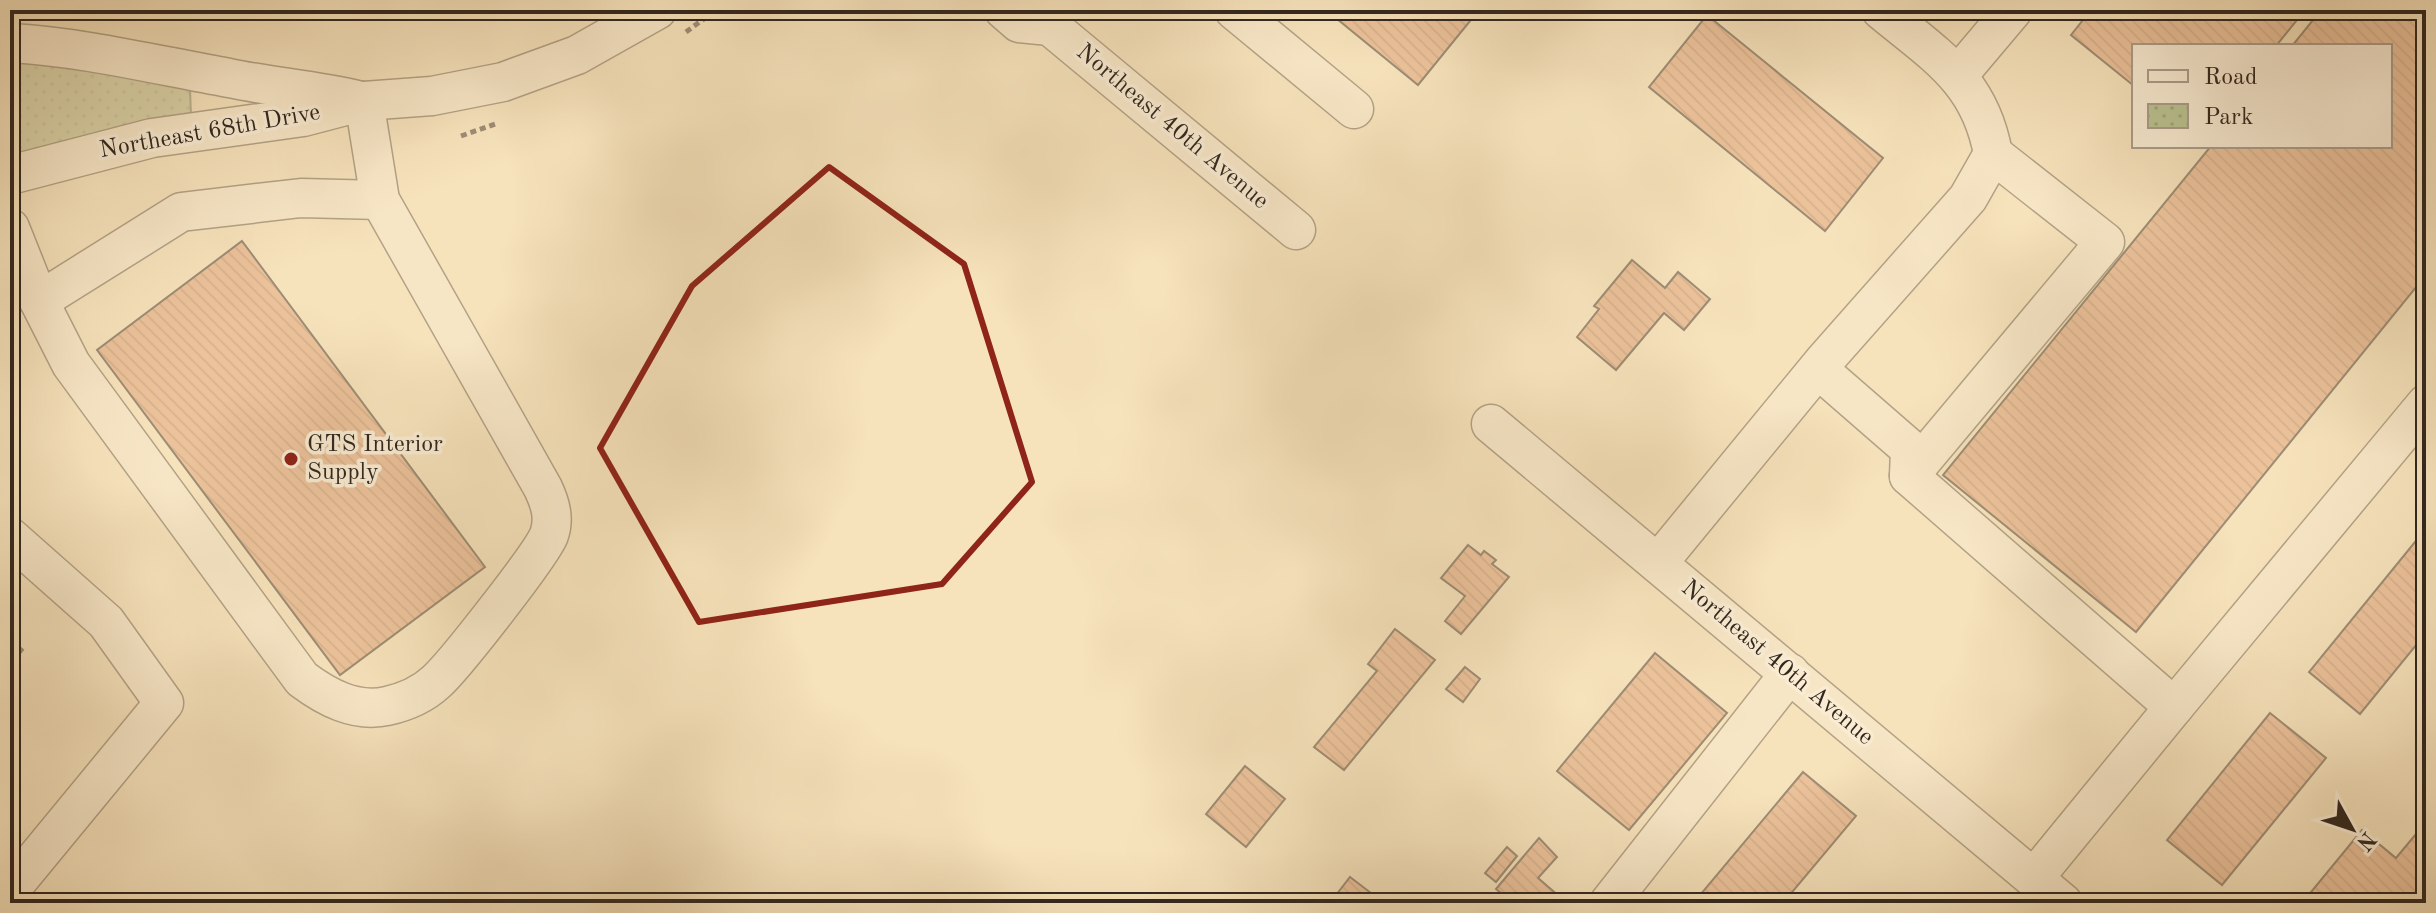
<svg xmlns="http://www.w3.org/2000/svg" width="2436" height="913" viewBox="0 0 2436 913" font-family="'Old Standard TT',serif">
<style>
.park{fill:url(#park-dots);stroke:#767658;stroke-width:2}
.building{fill:url(#building-back-hatch);stroke:#32271e;stroke-width:2}
.lines{fill:none;stroke-linecap:round;stroke-linejoin:round}
.minor-casing{stroke:#635645;stroke-width:41}
.path{stroke:#32271e;stroke-width:5;stroke-dasharray:6 4;stroke-linecap:butt}
.minor{stroke:#f9ecd3;stroke-width:38}
.marked{fill:none;stroke:#8f2418;stroke-width:6;stroke-linejoin:round}
.poi-dot{fill:#8f2418;stroke:#f9ecd3;stroke-width:3}
.labels{text-anchor:middle;dominant-baseline:central;stroke-width:7;stroke-linejoin:round;paint-order:stroke}
.street-label{font-size:24px;fill:#32271e;stroke:#f9ecd3}
.poi-label{font-size:24px;fill:#32271e;stroke:#f9ecd3;text-anchor:start}
</style>
<defs>
<pattern id="park-dots" width="8" height="8" patternUnits="userSpaceOnUse" patternTransform="scale(2)"><rect width="8" height="8" fill="#bac492"/><path d="M2 2h.1M6 6h.1" fill="none" stroke="#a0a87d" stroke-width="1.8" stroke-linecap="round"/></pattern>
<pattern id="building-back-hatch" width="6" height="6" patternUnits="userSpaceOnUse" patternTransform="scale(2)"><rect width="6" height="6" fill="#e19c73"/><path d="M-1 5l2 2M0 0l6 6M5-1l2 2" fill="none" stroke="#b77f5e"/></pattern>
</defs>
<rect width="100%" height="100%" fill="#f6e2bb"/>
<filter id="stains"><feTurbulence type="fractalNoise" baseFrequency=".0025" numOctaves="4"/><feColorMatrix values="0 0 0 0 .2 0 0 0 0 .09 0 0 0 0 .02 0 0 0 .5 -.17"/></filter>
<radialGradient id="worn" r=".72"><stop offset=".6" stop-color="#630" stop-opacity="0"/><stop offset="1" stop-color="#630" stop-opacity=".3"/></radialGradient>
<path class="park" d="M10,56l180,33 1,27 -181,45z"/>
<g class="building">
<path d="M1326,10h153l-61,75z"/>
<path d="M2091,10h214l-29,36h-142v40l-63,-51z"/>
<path d="M2321,10h105v265l-290,357 -193,-157 268,-329h179v-100h-98z"/>
<path d="M1707,15l176,143 -58,73 -176,-144z"/>
<path d="M242,241l243,326 -145,108 -243,-325z"/>
<path d="M1632,260l33,28 13,-16 32,27 -26,31 -20,-17 -48,57 -39,-33 22,-28 -5,-3z"/>
<path d="M2415,542l11,9v82l-66,81 -51,-42z"/>
<path d="M1468,545l13,10 3,-4 12,9 -4,4 17,13 -48,57 -16,-13 20,-25 -24,-18z"/>
<path d="M1395,629l40,31 -91,110 -30,-23 63,-76 -9,-7z"/>
<path d="M10,639l13,11 -13,16z"/>
<path d="M1655,653l72,60 -98,117 -72,-59z"/>
<path d="M1465,667l15,12 -17,23 -17,-13z"/>
<path d="M2270,713l56,45 -104,127 -55,-45z"/>
<path d="M1245,766l40,33 -39,48 -40,-33z"/>
<path d="M1803,772l53,44 -73,87h-73l-10,-8z"/>
<path d="M2426,822v81h-124l60,-73 34,28z"/>
<path d="M1539,838l18,19 -19,21 29,25h-54l3,-3 -4,-4 -3,4 -13,-11z"/>
<path d="M1507,847l10,9 -21,26 -11,-9z"/>
<path d="M1350,877l34,26h-54z"/>
</g>
<g class="lines">
<g class="minor-casing">
<g id="minor">
<path d="M1004,10l15,13 31,3 246,204"/>
<path d="M1234,10l120,99"/>
<path d="M1881,10c54,45 99,70 112,144"/>
<path d="M10,43c74,4 146,22 219,35 43,9 85,12 128,22"/>
<path d="M1959,74l54,-64"/>
<path d="M10,175l142,-37 151,-21 61,-16 68,-5 71,-14 74,-27 80,-45"/>
<path d="M10,228l29,73 32,63 231,315c24,18 53,34 85,27 18,-4 36,-12 49,-24 18,-16 105,-127 113,-147 6,-17 1,-32 -6,-47l-163,-288 -16,-99"/>
<path d="M39,301l142,-89 120,-14 79,2"/>
<path d="M1818,369l92,80 -1,27 265,231 -140,171"/>
<path d="M1491,424l572,479"/>
<path d="M1909,476l196,-234 -112,-88"/>
<path d="M10,537l96,85 58,81 -154,187"/>
<path d="M1658,563l166,-202 144,-163 25,-44"/>
<path d="M2174,707l252,-303"/>
<path d="M1609,903l181,-230"/>
</g>
</g>
<g class="path">
<path d="M686,32l30,-22"/>
<path d="M461,136l37,-13"/>
</g>
<use href="#minor" class="minor"/>
</g>
<path d="M0 0H2436V913H0ZM829,167l135,97 68,218 -90,102 -243,38 -99,-174 92,-162z" fill="#f6e2bb" fill-opacity=".55" fill-rule="evenodd"/>
<path class="marked" d="M829,167l135,97 68,218 -90,102 -243,38 -99,-174 92,-162z"/>
<circle class="poi-dot" cx="291" cy="459" r="8"/>
<g class="labels">
<g class="street-label">
<text transform="translate(1172 127) rotate(40)">Northeast 40th Avenue</text>
<text transform="translate(210 132) rotate(-10)">Northeast 68th Drive</text>
<text transform="translate(1777 663) rotate(40)">Northeast 40th Avenue</text>
</g>
<g class="poi-label">
<text x="307" y="445">GTS Interior<tspan x="307" dy="28">Supply</tspan></text>
</g>
</g>
<rect width="2436" height="913" fill="none" stroke="#f6e2bb" stroke-width="40"/>
<rect x="12" y="12" width="2412" height="889" fill="none" stroke="#32271e" stroke-width="4"/>
<rect x="20" y="20" width="2396" height="873" fill="none" stroke="#32271e" stroke-width="2"/>
<rect x="2132" y="44" width="260" height="104" fill="#f9ecd3" stroke="#a99d8b" stroke-width="2"/>
<rect x="2148" y="70" width="40" height="12" fill="#f9ecd3" stroke="#a99d8b" stroke-width="2"/>
<text x="2204" y="84" font-size="24" fill="#32271e">Road</text>
<rect x="2148" y="104" width="40" height="24" fill="url(#park-dots)" stroke="#a99d8b" stroke-width="2"/>
<text x="2204" y="124" font-size="24" fill="#32271e">Park</text>
<g transform="translate(2352 829) rotate(130)" stroke="#f9ecd3" stroke-width="6" paint-order="stroke">
<path d="M0-6L14 30L0 20L-14 30Z" fill="#32271e"/>
<text y="-12" font-size="22" font-weight="bold" text-anchor="middle" fill="#32271e">N</text>
</g>
<rect width="100%" height="100%" filter="url(#stains)"/>
<rect width="100%" height="100%" fill="url(#worn)"/>
</svg>
